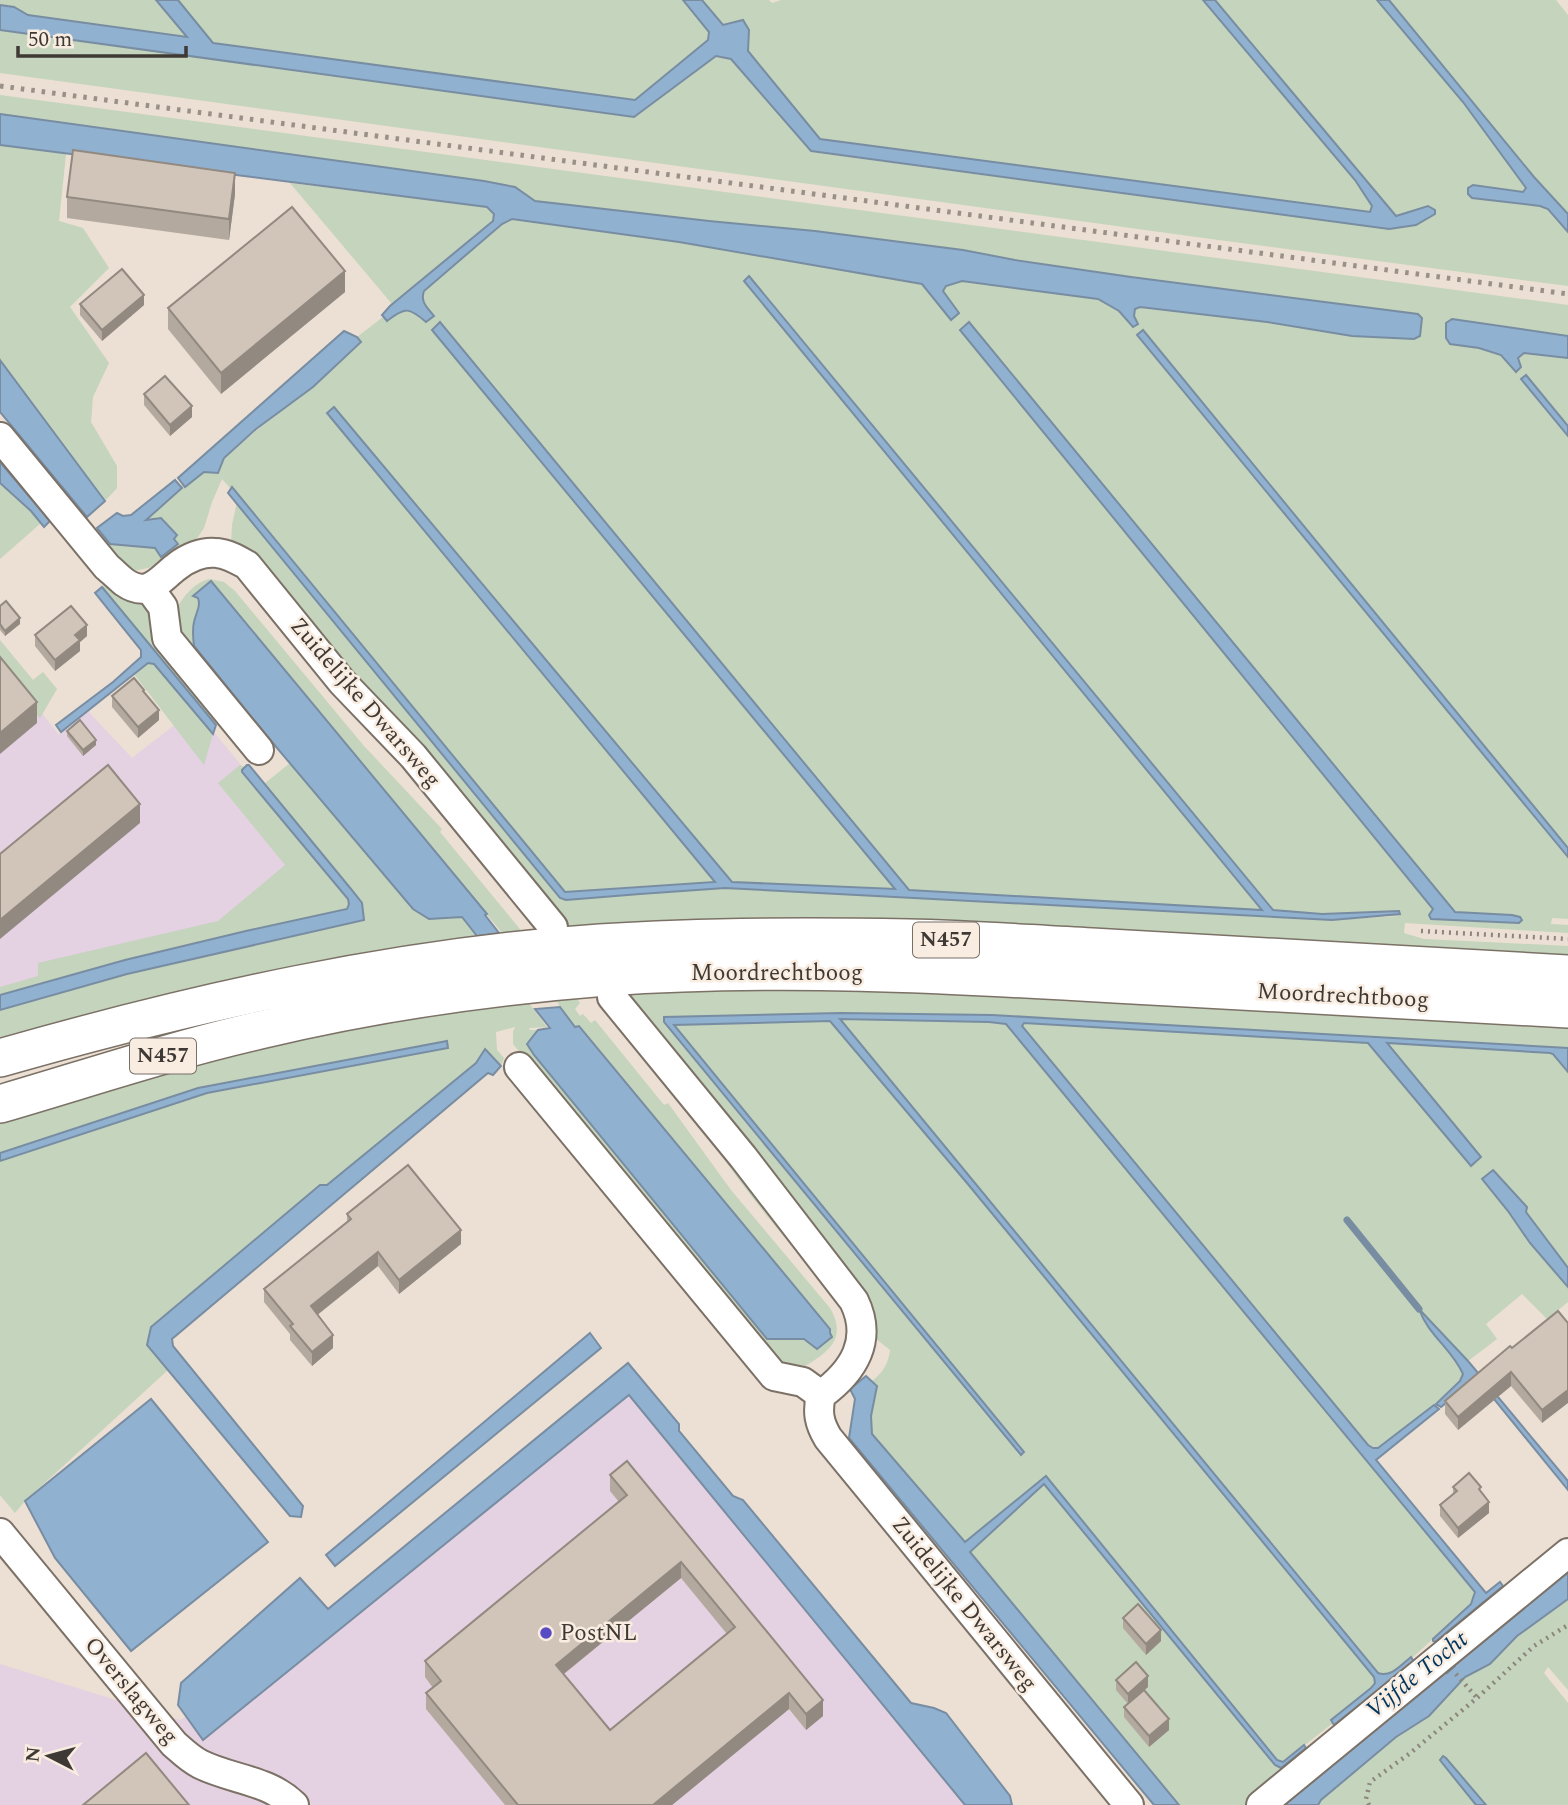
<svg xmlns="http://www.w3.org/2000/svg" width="1568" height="1805" viewBox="0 0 1568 1805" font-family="Spectral,serif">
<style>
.industrial{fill:#e4d1e1}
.green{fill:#c4d4bd;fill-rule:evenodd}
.water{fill:#91b1d1;stroke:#788da2;stroke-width:2}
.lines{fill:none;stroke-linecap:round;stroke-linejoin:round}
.stream{stroke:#788da2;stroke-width:7}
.minor-casing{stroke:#7c7166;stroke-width:32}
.major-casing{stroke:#7c7166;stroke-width:40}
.path{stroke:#8d857d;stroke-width:4.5;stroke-dasharray:2 5;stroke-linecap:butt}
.minor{stroke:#fff;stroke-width:28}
.major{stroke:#fff;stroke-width:37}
.rail{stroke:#999087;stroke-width:5;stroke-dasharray:3.5 7;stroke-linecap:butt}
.wall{fill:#b4a99e;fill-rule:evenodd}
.shaded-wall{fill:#928981}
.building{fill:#d1c4b8;stroke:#928981;stroke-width:2;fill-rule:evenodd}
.poi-dot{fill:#594bc3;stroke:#f9ece0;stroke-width:2.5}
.labels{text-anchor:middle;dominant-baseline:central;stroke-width:5;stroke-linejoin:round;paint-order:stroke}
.shield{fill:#f9ece0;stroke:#766f68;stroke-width:2}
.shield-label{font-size:21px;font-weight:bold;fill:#3e3934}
.street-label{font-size:23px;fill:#3e3934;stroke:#f9ece0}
.poi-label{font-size:23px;fill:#3e3934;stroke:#f9ece0;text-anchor:start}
.water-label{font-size:24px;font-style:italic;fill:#00365e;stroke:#f9ece0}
</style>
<rect width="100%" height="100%" fill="#ecdfd3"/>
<g class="industrial">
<path d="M0,660l59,75 27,-26 46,49 63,-49 161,196 -356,97z"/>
<path d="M626,1371l359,434h-985v-141l180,56 22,-12z"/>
</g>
<g class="green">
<path d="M0,0h156l32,37 -160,-22 -14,-8 -14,-2z"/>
<path d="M178,0h505l26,32 -1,8 -73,60 -422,-57z"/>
<path d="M702,0h67l3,3 9,-3h422l152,180 17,26 -2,6 -550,-73 -72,-88 1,-21 -26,-5z"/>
<path d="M1215,0h162l86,102 26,35 37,48v3l-3,4 -50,-7 75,24 20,23v54l-357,-47 -1211,-166v-43l634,87 82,-61 15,3 80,93 578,77 39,-23 -32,10z"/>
<path d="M1389,0h167l12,15v199l-34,-37z"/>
<path d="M0,95l1568,210v31l-116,-17 -2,25 29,4 22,7 17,2 6,-4 44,5v68l-42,-51 -5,4 47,57v412l-424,-518 -7,5 431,522v62l-16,-1 -1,6 17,1v8l-163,-10 -1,10 20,6 144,7v15l-999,-31 -338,-385 1,-20 5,-23 315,387 14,11 159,-12 606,32 68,-4 -77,-2 -49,-4 -523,-634 -6,5 518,630 -353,-21 -469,-568 -8,8 463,559 -163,-7 -398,-475 -7,6 388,469 -75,4 -75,6 -332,-405 -2,2 -9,-10 -10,23 -8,26 -12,18 -35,20 -23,5 -10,-3 -30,-37 3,-3 13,16 45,4 7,9 16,-13 -33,-23 37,-33 -1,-2 2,-2 2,2 19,-14 14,1 6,-15 137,-117 -4,-4 26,-20 4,3c19,-14 22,-12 40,2l-5,-25 2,-6 78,-67 10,-5 167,23 243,42 37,29 -16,-21 3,-6 16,-5 137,18 20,12 14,16 5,-3 -4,-8 1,-7 4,-2 128,15 85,14 62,3 4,-25 -287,-37 -116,-17 -52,-10 -148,-19 -106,-10 -174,-20 -20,-14 -31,-6 -484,-67zM970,323l485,589 57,3 -43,5 -38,-2v-7l2,-1 -473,-580z"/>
<path d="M0,145l66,9 -7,67 24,7 26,40 -39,39 39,56 -16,34 -2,25 26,44v22l-12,13 -105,-141z"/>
<path d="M290,183l197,24 7,7 -1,7 -101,83z"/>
<path d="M0,483l31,27 10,13 -41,36z"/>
<path d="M209,579l15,3 11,9 129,155 78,83 -2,3 84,102 -17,2 -2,-3 -2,1 -292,-353 -17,15 4,2 2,4 -7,23 -1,10 2,11 78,96 -6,6 -81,-100 -11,-34c7,-15 19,-31 35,-35z"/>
<path d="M104,582l24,17 17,8 3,4 4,19 63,85 1,10 -113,-137z"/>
<path d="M0,640l33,40 10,-8 14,17 -17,29 -40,-46z"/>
<path d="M148,663l6,1 59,70 -9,31 -70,-91z"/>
<path d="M290,763l123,146 30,10 19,-3 15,20 -2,2 -475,107v-35l127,-36 236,-54 -12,-31 -87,-105z"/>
<path d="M240,765l4,2 -2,5 106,128 1,4 -2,5 -101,22 -121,29 -125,35v-8l38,-11v-13l180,-42 67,-56 -67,-82z"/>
<path d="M786,984l782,37v27l-576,-33 -151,-2 -177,5v4l357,432 3,-3 -351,-426 157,-4 137,162 407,494 1,6 -4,5 -40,32 2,3 -50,39 -6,-2 -231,-284 -81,67 -94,-109v-18l6,-30 -5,-5c11,-9 16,-16 18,-31l-15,-12c-1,-19 -4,-34 -13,-50l-243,-298z"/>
<path d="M573,993l7,10 -5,6 5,7 3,-2 8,9 4,-3 69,85 4,-2 63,87 99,118c15,27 4,40 -20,55 -4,2 -10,7 -15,8 -5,0 -12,-2 -17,-3l-265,-324v-12l2,-5 -19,5 1,18 7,8 -3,8 -16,-17 -9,13 -149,123h-7l-169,141 -4,20 21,24 -143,131 -10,12 -15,-18v-334l207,-68 240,-51 -249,46 -198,65v-35l357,-97 168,-23 22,29 -18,1 1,2h8l-11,14 7,11 233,284h37l26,-6v-4l-251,-302h-4l-15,-20 -6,-12z"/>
<path d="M840,1019l149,3 17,2 469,568 -4,12 -59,54 -1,-1c-10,7 -20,21 -33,16z"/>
<path d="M1024,1023l345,20 102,123 9,-9 -94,-114 167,11 15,18v196l-42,-56 1,-5 -34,-36 -11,8 26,32 22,32 38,44v15l-21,17 -25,-25 -36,30 11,15 -29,22 -48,-49 3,8 36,44 4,10 -3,7 -24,22 1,3 -1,1 -2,-2 -56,43 -10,-3 -346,-419z"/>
<path d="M704,1129l136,173c-48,-55 -97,-111 -136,-173z"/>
<path d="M1044,1484l222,271 9,10 6,3 3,8 -36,29h-69l-209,-253z"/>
<path d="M1568,1599v91l-20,-23 -4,6 24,30v102h-82l-40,-47 -3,-2v8l33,41h-158l3,-5 75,-63 33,-21 36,-39 25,-13 27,-28z"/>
</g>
<g class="water">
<path d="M156,0h22l35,43 422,57 73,-60 1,-8 -26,-32h19l21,25 20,-5 6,10 -1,21 72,88 550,73 2,-6 -17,-26 -152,-180h12l181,216 32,-10 7,4v4l-19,11 -27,4 -578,-78 -80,-92 -15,-3 -82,61 -634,-87v-25l14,2 14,8 159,22z"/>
<path d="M1377,0h12l145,177 34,37v18l-20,-23 -8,-3 -68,-8 -4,-4v-6l5,-3 50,7 3,-4 -63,-86z"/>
<path d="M0,114l484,67 31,6 20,14 174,20 106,10 148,19 52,10 116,17 287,37 4,4 -2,18 -6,3 -62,-3 -85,-14 -127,-15 -5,2 -1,7 4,8 -5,3 -14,-16 -21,-12 -136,-18 -16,5 -3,5 16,22 -8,7 -29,-36 -243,-42 -167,-23 -10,5 -78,67c-4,11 3,16 10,25l-8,6c-17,-15 -21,-15 -39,-1l-5,-6 8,-9 103,-85 1,-7 -7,-7 -487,-62z"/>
<path d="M749,276l524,634 49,4 77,-3 1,3 -68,6 -607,-32 -85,6 -74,6 -6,-2 -332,-405 4,-6 333,405 150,-10 -388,-469 7,-6 398,475 163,7 -463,-559 8,-8 469,568 353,20 -518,-629z"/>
<path d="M1452,319l116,17v22l-44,-5 -6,5 3,9 -5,5 -15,-17 -22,-7 -29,-4 -4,-6v-15z"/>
<path d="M969,322l486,590 57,3 8,2 2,3 -3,3 -88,-4 -2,-4 4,-6 -473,-579z"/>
<path d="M1143,330l425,518v9l-431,-522z"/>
<path d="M344,331l13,6 4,5 -48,45 -57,42 -32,29 -6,15 -14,-1 -19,15 -7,-9z"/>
<path d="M0,360l105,141 -18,16 -87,-105z"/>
<path d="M1526,375l42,51v10l-47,-57z"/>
<path d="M0,462l50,59 -6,6 -13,-16 -31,-28z"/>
<path d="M175,480l7,8 -36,32 15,-2 16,17 -3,4 4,5 -17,13 -6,-9 -45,-4 -13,-16 20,-15 6,3 8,-1z"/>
<path d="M211,581l276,333 -2,1 14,18 -22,3 -15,-19 -33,2 -16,-10 -141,-167 -78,-96c-1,-9 -2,-16 0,-24 2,-10 7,-15 4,-24l-5,-2z"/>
<path d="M102,587l114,138 -3,9 -59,-70 -6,-1 -87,69 -5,-7 57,-43 28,-25v-7l-46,-57z"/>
<path d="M247,765h2l102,124 11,14 2,17 -237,54 -127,36v-15l125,-35 121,-29 101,-22 2,-5 -1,-5 -106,-127v-2z"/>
<path d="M560,1007l15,20 4,-1 251,303v4l2,4 -15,12 -13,-10h-37l-233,-284 -7,-11 11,-14 12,-2 -15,-19z"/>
<path d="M841,1013l151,2 576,33v24l-15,-18 -3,-1 -163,-10 94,114 -10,9 -103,-123 -344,-20 -2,3 346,419 5,3h5l56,-43 5,4 -63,51 110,133 14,-11 3,4 -68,56 -2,-1v-2l38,-35 4,-12 -469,-568 -17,-2 -149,-3 538,654c13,5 24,-9 33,-16l3,5 -80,63 -3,-5 40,-32 4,-5 -1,-6 -407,-494 -137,-162 -156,4 350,427 -3,3 -357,-433v-5z"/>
<path d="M447,1041l1,7 -241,45 -207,68v-8l198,-65z"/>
<path d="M485,1049l16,17 -8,9 -5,-2 -316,266 1,7 130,160 -2,11 -11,-1 -143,-171 4,-18 169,-142h7l149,-122z"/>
<path d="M1493,1170l34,37 -1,5 42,56v19l-38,-44 -22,-32 -26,-32z"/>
<path d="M1419,1309l49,52 100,120v9l-91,-112 -36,29 -5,-3 24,-23 3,-7c-11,-25 -35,-39 -44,-65z"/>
<path d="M590,1333l11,15 -266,218 -9,-11z"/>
<path d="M628,1363l51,61v7l54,65 10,4 168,203 23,5 12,5 64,83 2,9h-47l-336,-410 -426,345 -25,-35 3,-22 119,-105 28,31z"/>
<path d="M866,1376l11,10 -6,30 1,18 93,108 81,-66 231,284 6,2 21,-17 2,3 -25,20 -6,-3 -231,-281 -74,68 209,253h-25l-305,-367 6,-39 -5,-10z"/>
<path d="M151,1399l117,143 -137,109 -76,-93 -30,-57z"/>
<path d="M1568,1570v29l-51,37 -27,28 -25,13 -36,39 -33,21 -75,63 -3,5h-34l160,-133 3,1 8,-7v-2z"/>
<path d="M1443,1756l3,2 40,47h-10l-33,-41 -3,-4z"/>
</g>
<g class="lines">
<path class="stream" d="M1347,1220l72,89"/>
<g class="minor-casing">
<g id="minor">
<path d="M0,437l107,130c6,5 11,10 17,15 24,17 35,-2 52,-15 11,-9 27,-16 41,-14 11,1 21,7 30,12l95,117 71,74 140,171"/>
<path d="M149,588l14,19 4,31 92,112"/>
<path d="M612,997l131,160 111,144c19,39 0,70 -33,94 -4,17 -2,28 7,43l301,367"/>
<path d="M519,1067l255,309 29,6 18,13"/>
<path d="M0,1533l174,211c8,7 16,15 26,20 32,16 67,15 94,41"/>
<path d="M1261,1805l307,-252"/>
</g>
</g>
<g class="major-casing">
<g id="major">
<path d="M0,1058c196,-56 396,-101 600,-115 102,-7 207,-7 309,-5 61,1 122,6 183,9 159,9 317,18 476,27"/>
<path d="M0,1104c86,-25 172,-54 260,-74 113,-27 230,-44 346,-53 170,-12 340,-3 509,7 151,8 302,16 453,25"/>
</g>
</g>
<g class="path">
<path d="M1421,931l147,8"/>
<path d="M1456,1674l21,24"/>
<path d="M1369,1805l-3,-6 4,-17 39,-28 68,-56 57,-52 34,-21"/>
</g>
<use href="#minor" class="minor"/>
<use href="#major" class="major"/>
<path class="rail" d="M0,86l1568,208"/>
</g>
<g class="wall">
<path d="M235,194l-6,46 -162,-22v-21z"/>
<path d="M345,292l-124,102 -53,-65v-21z"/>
<path d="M80,304l64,1 -42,36 -22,-26z"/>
<path d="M144,394l48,23 -22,19 -26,-31z"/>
<path d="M0,606l20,18 -15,12 -5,-6z"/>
<path d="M35,635l52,1 -7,6v9l-25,20 -20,-25z"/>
<path d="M144,693l15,27 -21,18 -26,-31v-11z"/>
<path d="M67,731l29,14 -13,11 -16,-20z"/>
<path d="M347,1214l114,30 -62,50 -21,-28 -61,49 16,33 -21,18 -22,-26v-6l-26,-32v-13l83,-67z"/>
<path d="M1558,1311l-16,112 -31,-37 -53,44 -13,-16v-13z"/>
<path d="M610,1475l213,241 -17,14 -17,-21 -117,96h-167l-79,-96v-16l7,-5 -8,-11v-16l194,-159 -9,-11zM681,1578l46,56 -117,96 -46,-56z"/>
<path d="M1453,1487l28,5 8,21 -31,25 -18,-22v-11l13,-10z"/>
<path d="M1123,1618l38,23 -15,14 -23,-27z"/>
<path d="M1116,1680l32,7 -4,3 25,40 -20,17 -25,-30v-10l4,-3 -12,-14z"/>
</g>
<g class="shaded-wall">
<path d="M235,173v21l-6,46v-21z"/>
<path d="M345,271v21l-124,102v-21z"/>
<path d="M144,295v10l-42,36v-11z"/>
<path d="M192,406v11l-22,19v-11z"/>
<path d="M20,618v6l-15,12v-5z"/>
<path d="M87,625v11l-7,6v9l-25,20v-11l20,-25z"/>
<path d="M37,702v21l-37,31v-21z"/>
<path d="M159,710v10l-21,18v-11z"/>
<path d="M96,740v5l-13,11v-6z"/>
<path d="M140,804v19l-140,116v-19z"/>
<path d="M461,1230v14l-62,50v-14z"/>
<path d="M378,1252v14l-67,54v-14z"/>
<path d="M333,1335v13l-21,18v-14z"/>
<path d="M1511,1372v14l-53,44v-13z"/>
<path d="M1568,1390v13l-26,20v-13z"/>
<path d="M1489,1502v11l-31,25v-10z"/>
<path d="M681,1562v16l-125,102v-15z"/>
<path d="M1161,1630v11l-15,14v-11z"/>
<path d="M1148,1676v11l-20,18v-11z"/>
<path d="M789,1693v16l-117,96h-19z"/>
<path d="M823,1700v16l-17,14v-16z"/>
<path d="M1169,1719v11l-20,17v-11z"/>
</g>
<g class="building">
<path d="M73,150l162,23 -6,46 -162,-22z"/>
<path d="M292,207l53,64 -124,102 -53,-65z"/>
<path d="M122,269l22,26 -42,35 -22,-26z"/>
<path d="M165,376l27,30 -22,19 -26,-31z"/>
<path d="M6,601l14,17 -15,13 -5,-7v-18z"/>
<path d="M71,606l16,19 -12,10 5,5 -25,20 -20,-25z"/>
<path d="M0,657l37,45 -37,31z"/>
<path d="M134,678l10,12 -1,1 16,19 -21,17 -26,-31z"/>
<path d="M80,720l16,20 -13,10 -16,-19z"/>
<path d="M108,765l32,39 -140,116v-66z"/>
<path d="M408,1165l53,65 -62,50 -21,-28 -67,54 22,29 -21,17 -22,-26 3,-2 -29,-35 87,-70 -4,-5z"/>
<path d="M1558,1311l10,12v67l-26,20 -31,-38 -53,45 -13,-16 65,-55 2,2z"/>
<path d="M627,1461l196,239 -17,14 -17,-21 -136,112h-135l-92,-112 15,-12 -16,-20 202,-166 -17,-20zM681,1562l54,65 -125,103 -54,-65z"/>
<path d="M1469,1473l12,14 -2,2 10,13 -31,26 -18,-23 17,-14 -4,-4z"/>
<path d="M1138,1604l23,26 -15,14 -23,-26z"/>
<path d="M1136,1662l12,14 -20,18 -12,-14z"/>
<path d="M1144,1690l25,29 -20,17 -25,-29z"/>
<path d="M146,1753l43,52h-106z"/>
</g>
<circle class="poi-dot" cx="546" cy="1633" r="7"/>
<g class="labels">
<g class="shield">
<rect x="913" y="922.5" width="66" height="35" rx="5"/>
<rect x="130" y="1038.5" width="66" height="35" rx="5"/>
</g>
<g class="shield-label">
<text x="946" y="940">N457</text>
<text x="163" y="1056">N457</text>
</g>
<g class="street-label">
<text transform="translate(365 703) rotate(49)">Zuidelijke Dwarsweg</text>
<text x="777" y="973">Moordrechtboog</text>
<text transform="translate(1343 996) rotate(3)">Moordrechtboog</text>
<text transform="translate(964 1604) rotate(51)">Zuidelijke Dwarsweg</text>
<text transform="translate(131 1691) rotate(50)">Overslagweg</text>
</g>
<g class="poi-label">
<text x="560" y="1633">PostNL</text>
</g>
<g class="water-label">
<text transform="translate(1417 1675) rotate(-39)">Vijfde Tocht</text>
</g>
</g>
<g transform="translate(49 1756) rotate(276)" stroke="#f9ece0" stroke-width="5" paint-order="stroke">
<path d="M0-5L12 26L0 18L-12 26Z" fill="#3e3934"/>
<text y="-10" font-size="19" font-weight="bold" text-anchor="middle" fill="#3e3934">N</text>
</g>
<path d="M18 46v10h168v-10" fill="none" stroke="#3e3934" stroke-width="3.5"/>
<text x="28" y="46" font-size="21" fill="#3e3934" stroke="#f9ece0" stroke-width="5" paint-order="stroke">50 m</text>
</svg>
